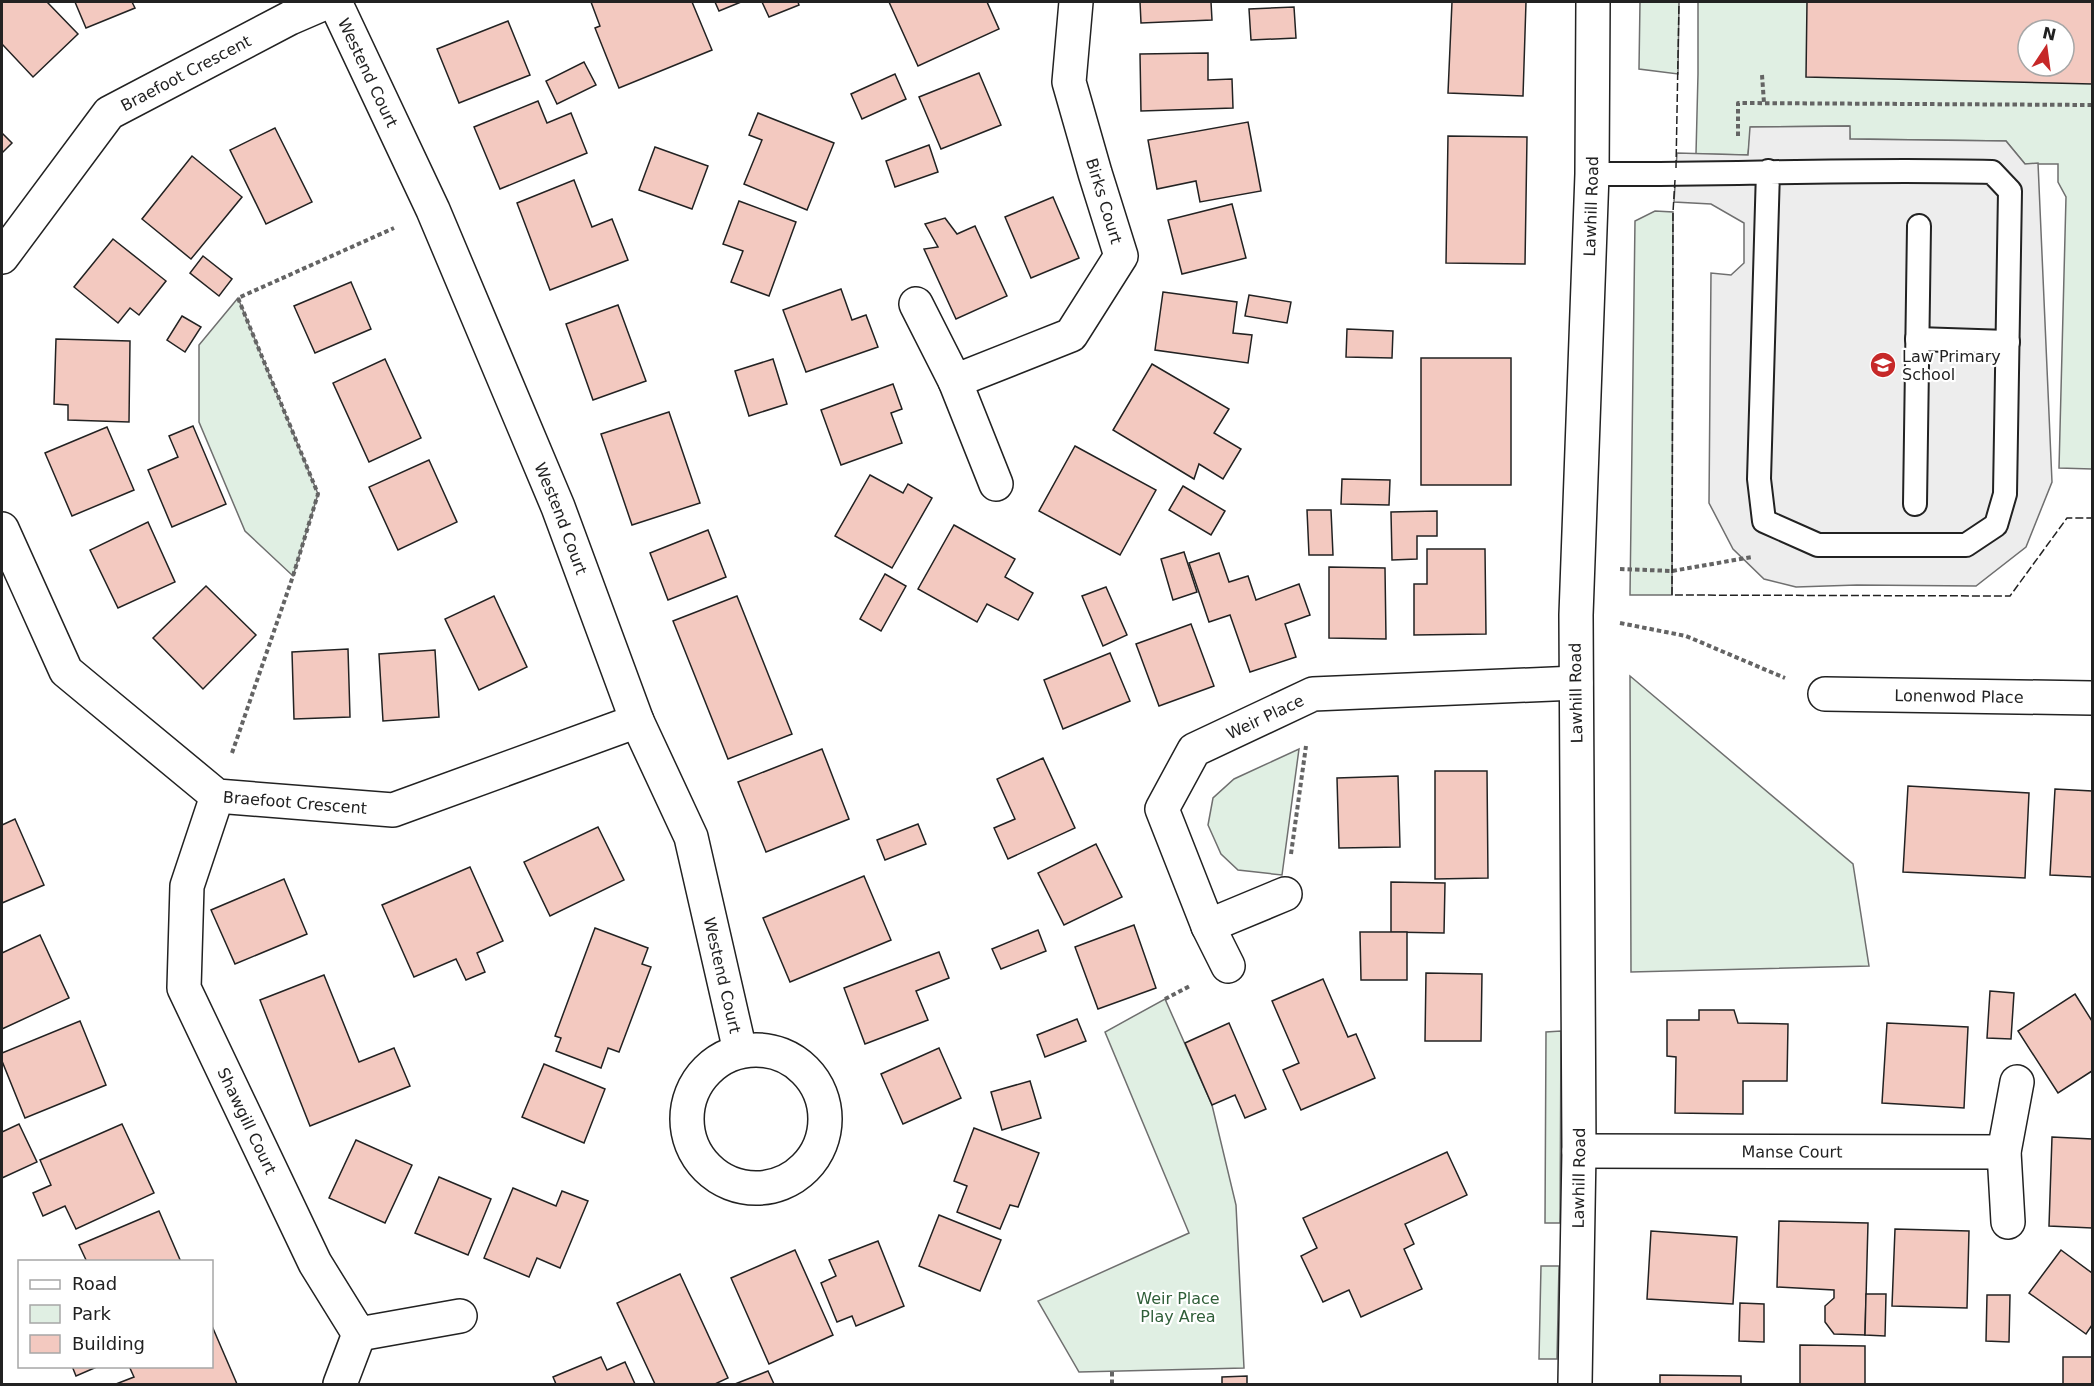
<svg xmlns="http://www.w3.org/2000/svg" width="2094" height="1386" viewBox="0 0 2094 1386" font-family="'DejaVu Sans',sans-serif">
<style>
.green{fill:#e0efe3;stroke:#6f6f6f;stroke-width:1.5;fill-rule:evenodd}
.parking{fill:#ededed;stroke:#6f6f6f;stroke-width:1.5}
.building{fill:#f3c9c0;stroke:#222;stroke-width:1.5;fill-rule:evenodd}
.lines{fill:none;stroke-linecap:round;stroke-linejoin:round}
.lane-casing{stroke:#222;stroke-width:26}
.street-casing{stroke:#222;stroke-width:36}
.path{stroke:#646464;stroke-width:4;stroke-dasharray:4.5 3;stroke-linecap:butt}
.lane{stroke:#fff;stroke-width:22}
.street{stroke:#fff;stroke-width:33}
.fence{stroke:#222;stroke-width:1.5;stroke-dasharray:8 3;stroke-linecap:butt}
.labels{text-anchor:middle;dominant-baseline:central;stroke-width:4.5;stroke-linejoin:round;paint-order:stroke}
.street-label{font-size:16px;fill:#222;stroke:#fff}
.poi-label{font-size:16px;fill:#222;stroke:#fff;text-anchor:start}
.park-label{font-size:16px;fill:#2f5e38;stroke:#fff}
</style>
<rect width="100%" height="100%" fill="#fff"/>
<g class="green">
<path d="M1640,2h39l-1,72 -39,-5z"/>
<path d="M1698,2h394v467l-33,-1 7,-271 -8,-15v-18h-33l-19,-23 -156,-2 -1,-13 -98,1 -3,28 -52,-1 2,-80zM2028,30h36v36h-36z"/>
<path d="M1655,211l18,1 -1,383h-42l5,-374z"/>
<path d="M238,298l80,196 -25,82 -48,-45 -46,-109v-77z"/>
<path d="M1630,676l223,188 16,102 -238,6z"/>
<path d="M1299,749l-17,126 -44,-5 -17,-16 -13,-29 5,-27 21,-19z"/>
<path d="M1165,999l47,106 24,100 8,163 -165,4 -41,-71 151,-68 -84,-201z"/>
<path d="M1561,1031l-1,192h-15l1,-191z"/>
<path d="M1541,1266h18l-2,93h-18z"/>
</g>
<path class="parking" d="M1850,126v13l156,2 19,23 13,-1 14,319 -26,65 -50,39 -119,-1 -61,2 -32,-8 -31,-30 -24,-46 2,-230 20,2 13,-12v-40l-33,-19 -37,-2 3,-49 71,2 2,-28z"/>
<g class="building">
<path d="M2,2h45l31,32 -45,43 -31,-33z"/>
<path d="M75,2h57l3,6 -49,20z"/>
<path d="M591,2h101l20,48 -93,38 -24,-60 5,-2z"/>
<path d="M715,2h26l-22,9z"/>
<path d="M762,2h36l1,3 -30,12z"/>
<path d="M889,2h98l12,27 -81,37z"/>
<path d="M1140,2h71l1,18 -71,3z"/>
<path d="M1452,2h74l-3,94 -75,-3z"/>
<path d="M1807,2h285v82l-286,-7zM2028,30h36v36h-36z"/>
<path d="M1294,7l2,31 -45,2 -2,-31z"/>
<path d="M508,21l22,54 -71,28 -22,-54z"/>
<path d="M1208,53v27l24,-1 1,29 -92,3 -1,-57z"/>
<path d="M584,62l12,23 -39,19 -11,-23z"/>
<path d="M979,73l22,52 -60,24 -22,-52z"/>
<path d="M895,74l11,25 -44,20 -11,-25z"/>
<path d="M538,101l9,22 24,-10 16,40 -87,36 -26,-62z"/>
<path d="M758,113l76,30 -27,67 -63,-26 18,-44 -13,-5z"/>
<path d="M1248,122l13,69 -61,11 -4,-21 -39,8 -9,-49z"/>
<path d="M275,128l37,74 -46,22 -36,-74z"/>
<path d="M2,133l10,10 -10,10z"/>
<path d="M1448,136l79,1 -2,127 -79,-1z"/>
<path d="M929,145l9,27 -43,15 -9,-26z"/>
<path d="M655,147l53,19 -16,43 -53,-19z"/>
<path d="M192,156l50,41 -51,62 -49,-40z"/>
<path d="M574,180l18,47 20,-8 16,41 -78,30 -33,-87z"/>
<path d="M1053,197l26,61 -48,20 -26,-61z"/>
<path d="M739,201l57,21 -27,74 -38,-14 12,-31 -20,-7z"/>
<path d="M1232,204l14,54 -64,16 -14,-54z"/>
<path d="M945,218l12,16 18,-8 32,70 -51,23 -32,-70 14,-2 -13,-23z"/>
<path d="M113,239l53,42 -27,34 -9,-7 -12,15 -44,-36z"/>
<path d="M203,256l29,23 -13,17 -29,-23z"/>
<path d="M351,282l20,47 -56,24 -21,-47z"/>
<path d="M841,289l11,31 14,-5 12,32 -72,25 -23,-62z"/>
<path d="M1163,292l74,10 -4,31 19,2 -4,28 -93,-13z"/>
<path d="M1249,295l42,7 -4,21 -42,-7z"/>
<path d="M618,305l28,76 -53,19 -27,-76z"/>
<path d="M182,316l19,11 -16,25 -18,-12z"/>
<path d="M1347,329l46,2 -1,27 -46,-1z"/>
<path d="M56,339l74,2 -1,81 -61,-2v-15l-14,-1z"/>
<rect x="1421" y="358" width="90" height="127"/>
<path d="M385,359l36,79 -52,24 -36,-79z"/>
<path d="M773,359l14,45 -38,12 -14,-45z"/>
<path d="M1152,364l77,45 -15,24 27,16 -18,30 -24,-15 -5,15 -81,-49z"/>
<path d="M893,384l9,25 -11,4 11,30 -61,22 -20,-55z"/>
<path d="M669,412l31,91 -68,22 -31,-91z"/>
<path d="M193,426l33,78 -54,23 -24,-57 30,-13 -9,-21z"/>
<path d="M107,427l27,63 -62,26 -27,-63z"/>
<path d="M1075,446l81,44 -36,65 -81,-44z"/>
<path d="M429,460l28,62 -59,28 -29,-63z"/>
<path d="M870,475l33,18 5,-9 24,14 -40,70 -57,-32z"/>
<path d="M1342,479l48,1 -1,25 -48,-1z"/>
<path d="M1183,486l42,25 -14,24 -42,-25z"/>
<path d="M1307,510h24l2,45h-24z"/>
<path d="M1437,511v25h-20v23l-25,1 -1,-48z"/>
<path d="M148,522l27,60 -57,26 -28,-58z"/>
<path d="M954,525l61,34 -10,18 28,16 -15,27 -31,-16 -10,18 -59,-33z"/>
<path d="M708,530l18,47 -58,23 -18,-47z"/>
<path d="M1427,549h58l1,85 -72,1v-51h13z"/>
<path d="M1184,552l13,40 -24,8 -12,-41z"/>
<path d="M1219,553l10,29 19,-6 8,24 43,-16 11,31 -25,9 11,33 -46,15 -20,-57 -21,7 -20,-59z"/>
<path d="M1329,567l56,1 1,71 -57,-1z"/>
<path d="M885,574l21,12 -25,45 -21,-12z"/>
<path d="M206,586l50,49 -53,54 -50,-51z"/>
<path d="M1106,587l21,48 -24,11 -21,-50z"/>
<path d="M494,596l33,71 -48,23 -34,-71z"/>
<path d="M737,596l55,138 -64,25 -55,-138z"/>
<path d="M1191,624l23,62 -55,20 -23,-62z"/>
<path d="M348,649l2,68 -56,2 -2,-67z"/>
<path d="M435,650l4,67 -56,4 -4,-67z"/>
<path d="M1110,653l20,48 -67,28 -19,-49z"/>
<path d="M822,749l27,70 -83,33 -28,-70z"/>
<path d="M1043,758l32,70 -67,31 -14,-31 21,-9 -18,-40z"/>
<path d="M1435,771h52l1,107 -53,1z"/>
<path d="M1398,776l2,71 -61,1 -2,-70z"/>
<path d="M1908,786l121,7 -4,85 -122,-6z"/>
<path d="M2055,789l37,2v86l-42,-2z"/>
<path d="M15,819l29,66 -42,18v-78z"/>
<path d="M918,824l8,20 -41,16 -8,-20z"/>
<path d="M598,827l26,53 -74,36 -26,-54z"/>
<path d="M1096,844l26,53 -58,28 -26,-52z"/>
<path d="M470,867l33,74 -26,12 8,19 -19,8 -10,-21 -42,18 -32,-72z"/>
<path d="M864,876l27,64 -101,42 -27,-64z"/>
<path d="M284,879l23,55 -72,30 -24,-54z"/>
<path d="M1391,882l54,1 -1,50 -53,-1z"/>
<path d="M1134,925l22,63 -58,21 -23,-62z"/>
<path d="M595,928l53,20 -6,16 9,3 -32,85 -11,-4 -7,20 -45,-17 5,-13 -6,-2z"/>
<path d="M1038,930l8,21 -45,18 -9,-20z"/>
<path d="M1360,932h47v48h-46z"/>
<path d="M40,935l29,63 -67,31v-76z"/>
<path d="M939,952l10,26 -33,13 12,29 -63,24 -21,-56z"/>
<path d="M1426,973l56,1 -1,67h-56z"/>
<path d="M324,975l35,87 35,-14 16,38 -100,40 -50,-126z"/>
<path d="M1323,979l25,58 8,-3 19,44 -74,32 -18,-40 16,-7 -27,-62z"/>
<path d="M1990,991l24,2 -3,46 -24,-1z"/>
<path d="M2075,994l17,27v50l-34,22 -40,-62z"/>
<path d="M1699,1010h35l4,13 50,1 -1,57h-44v33l-68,-1 1,-56 -9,-1v-36h32z"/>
<path d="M1077,1019l9,22 -41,16 -8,-22z"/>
<path d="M80,1021l26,64 -81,33 -23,-57v-8z"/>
<path d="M1229,1023l37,86 -21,9 -10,-23 -23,10 -27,-62z"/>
<path d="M1887,1023l81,4 -4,81 -82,-5z"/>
<path d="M939,1048l22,50 -58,26 -22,-50z"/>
<path d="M544,1064l61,25 -21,54 -62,-26z"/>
<path d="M1030,1081l11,37 -39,12 -11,-38z"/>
<path d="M19,1124l18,38 -35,16v-46z"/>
<path d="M122,1124l32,69 -78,36 -11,-23 -22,10 -10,-23 18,-8 -11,-25z"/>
<path d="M974,1128l65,25 -21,54 -8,-2 -10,24 -43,-17 10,-26 -13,-5z"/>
<path d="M2052,1137l40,2v89l-43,-2z"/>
<path d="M356,1140l56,25 -27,58 -56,-25z"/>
<path d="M1447,1152l20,43 -62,29 9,20 -10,5 18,40 -61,28 -12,-27 -26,12 -22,-46 16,-8 -14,-30z"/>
<path d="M439,1177l52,22 -23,56 -53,-22z"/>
<path d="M513,1188l43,18 6,-15 26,10 -28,67 -23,-10 -8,19 -45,-19z"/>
<path d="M159,1211l22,51h-94l-8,-17z"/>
<path d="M939,1215l62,25 -21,51 -61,-25z"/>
<path d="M1779,1221l89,2 -3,112 -31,-1 -9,-12v-16l9,-8v-8l-57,-3z"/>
<path d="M1895,1229l74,2 -2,77 -75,-2z"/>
<path d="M1651,1231l86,6 -4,67 -86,-5z"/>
<path d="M878,1241l26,65 -48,20 -4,-10 -15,6 -16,-39 15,-7 -7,-16z"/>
<path d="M795,1250l38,85 -64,29 -38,-86z"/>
<path d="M2061,1250l31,23v52l-6,9 -57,-41z"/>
<path d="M680,1274l48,104 -13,6h-60l-38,-81z"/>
<path d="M1866,1294h20l-1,42 -20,-1z"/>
<path d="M1987,1295h23l-1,47 -23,-1z"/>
<path d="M1740,1303l24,1v38l-25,-1z"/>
<path d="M212,1326l25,58h-121l18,-7 -5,-11h83z"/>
<path d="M1800,1345l65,1v38h-65z"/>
<path d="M601,1357l6,13 18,-8 10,22h-79l-3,-7z"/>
<rect x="2063" y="1357" width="29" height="27"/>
<path d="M72,1366h27l-23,10z"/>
<path d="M768,1371l6,13h-39z"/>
<path d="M1660,1375l81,1v8h-81z"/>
<path d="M1247,1376v8h-25v-7z"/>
</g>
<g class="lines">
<g class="lane-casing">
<g id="lane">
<path d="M1592,174c134,1 267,-6 400,-2l18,19 -5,303 -9,31 -30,20h-148l-54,-24 -5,-42 9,-308"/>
<path d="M1917,339l91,3"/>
<path d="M1915,504l4,-278"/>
</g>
</g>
<g class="street-casing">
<g id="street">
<path id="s1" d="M335,2l98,208 125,297 79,214 54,116 49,214"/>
<path id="s2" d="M2,257l107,-144 181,-95 37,-16"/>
<path d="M916,304l39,77 116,-46 50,-79 -26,-83 -26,-91 7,-80"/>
<path d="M955,381l41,103"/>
<path id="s3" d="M2,529l64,142 151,125 176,14 244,-89"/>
<path id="s4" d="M1825,694l267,4"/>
<path id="s5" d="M217,796l-30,90 -3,102 131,275 44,71 101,-18"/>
<path d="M1208,926l77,-32"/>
<path id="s6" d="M1228,966l-20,-40 -46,-117 32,-59 119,-56 263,-11"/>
<circle cx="756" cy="1119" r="69"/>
<path id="s7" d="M1579,1151l425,1"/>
<path d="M2008,1222l-4,-70 13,-70"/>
<path d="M340,1384l19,-50"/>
<path id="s8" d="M1575,1384l4,-233 -3,-536 16,-441 1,-172"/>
</g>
</g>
<g class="path">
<path d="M1762,75l2,28"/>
<path d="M1738,136v-33l354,2"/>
<path d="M1620,569l52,2 80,-14"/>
<path d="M1620,623l66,13 99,42"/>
<path d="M232,753l61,-177 25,-82 -80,-196 156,-70"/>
<path d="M1291,854l15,-108"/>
<path d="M1165,999l25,-13"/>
<path d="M1112,1372v12"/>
</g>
<use href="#lane" class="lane"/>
<use href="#street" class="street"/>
<g class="fence">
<path d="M1676,168l3,-166"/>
<path d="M1675,180l-2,32 -1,383 338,1 57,-78h25"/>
</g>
</g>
<defs>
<g id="school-disc" transform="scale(1.35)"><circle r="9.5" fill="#c62828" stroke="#fff"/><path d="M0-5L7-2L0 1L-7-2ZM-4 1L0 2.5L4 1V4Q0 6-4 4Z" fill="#fff"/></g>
</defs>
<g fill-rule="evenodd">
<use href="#school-disc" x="1883" y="365"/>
</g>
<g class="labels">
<g class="street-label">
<text stroke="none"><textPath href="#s1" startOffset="78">Westend Court</textPath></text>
<text stroke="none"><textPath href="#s2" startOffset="266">Braefoot Crescent</textPath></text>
<text transform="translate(1104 201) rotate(73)">Birks Court</text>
<text stroke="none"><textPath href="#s8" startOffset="1178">Lawhill Road</textPath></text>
<text stroke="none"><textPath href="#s1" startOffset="564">Westend Court</textPath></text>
<text transform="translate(1576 693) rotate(-91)">Lawhill Road</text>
<text stroke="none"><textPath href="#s4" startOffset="134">Lonenwod Place</textPath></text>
<text stroke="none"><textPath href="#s6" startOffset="316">Weir Place</textPath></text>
<text stroke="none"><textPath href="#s3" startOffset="430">Braefoot Crescent</textPath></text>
<text stroke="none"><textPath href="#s1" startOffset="1050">Westend Court</textPath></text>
<text stroke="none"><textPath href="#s5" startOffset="344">Shawgill Court</textPath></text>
<text stroke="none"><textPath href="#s7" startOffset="213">Manse Court</textPath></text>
<text stroke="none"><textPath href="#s8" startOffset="206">Lawhill Road</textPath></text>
</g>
<g class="poi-label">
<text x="1902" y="356">Law Primary<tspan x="1902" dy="18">School</tspan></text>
</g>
<g class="park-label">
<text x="1178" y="1298">Weir Place<tspan x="1178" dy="18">Play Area</tspan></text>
</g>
</g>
<rect width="2094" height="1386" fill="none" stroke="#222222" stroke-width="6"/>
<rect x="18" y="1260" width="195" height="108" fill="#ffffff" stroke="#a7a7a7" stroke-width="1.5"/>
<rect x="30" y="1280" width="30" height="9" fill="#ffffff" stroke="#a7a7a7" stroke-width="1.5"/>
<text x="72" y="1290" font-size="18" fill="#222222">Road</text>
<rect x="30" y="1305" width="30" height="18" fill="#e0efe3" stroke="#a7a7a7" stroke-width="1.5"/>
<text x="72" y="1320" font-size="18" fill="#222222">Park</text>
<rect x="30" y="1335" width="30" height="18" fill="#f3c9c0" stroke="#a7a7a7" stroke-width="1.5"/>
<text x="72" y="1350" font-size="18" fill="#222222">Building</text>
<g transform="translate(2046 48) rotate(13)"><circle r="28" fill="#ffffff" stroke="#a7a7a7" stroke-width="1.5"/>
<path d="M0-4.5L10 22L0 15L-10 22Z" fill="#c62828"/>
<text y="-9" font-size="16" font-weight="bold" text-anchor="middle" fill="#222222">N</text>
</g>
</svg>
